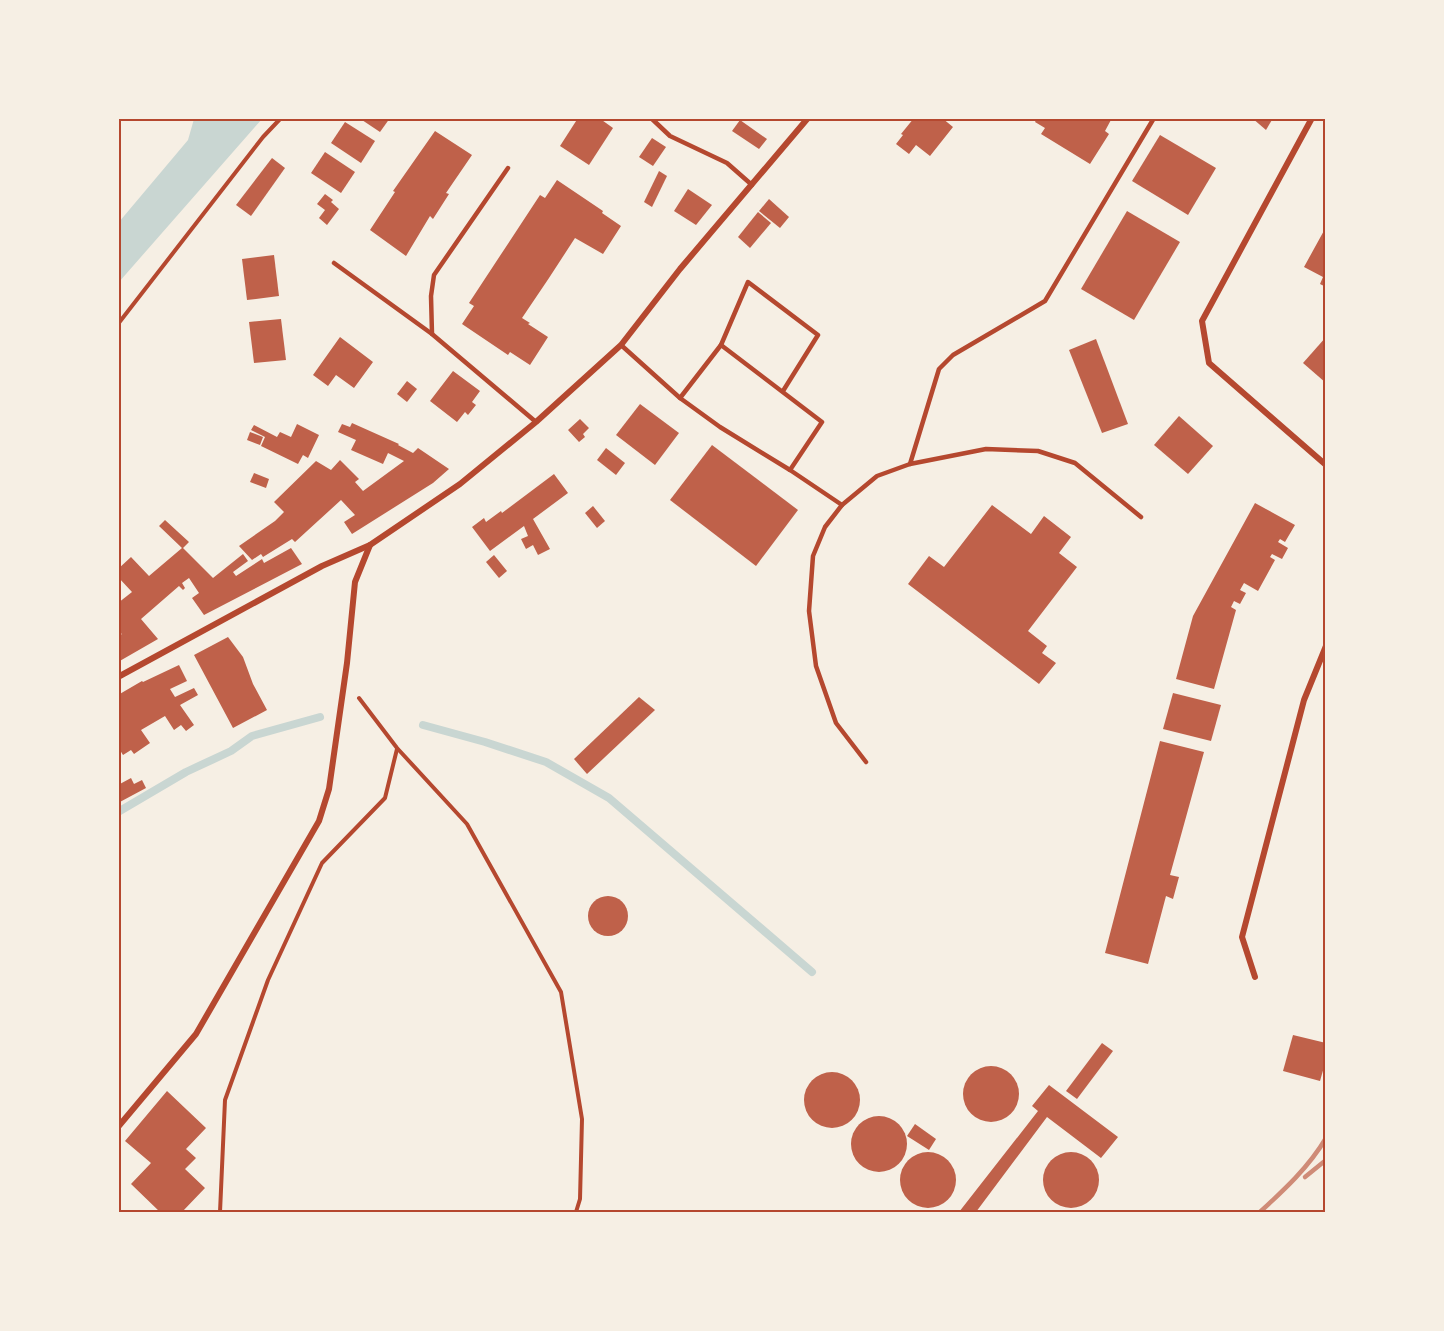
<svg xmlns="http://www.w3.org/2000/svg" width="1444" height="1331" viewBox="0 0 1444 1331" font-family="Poppins,sans-serif">
<style>
.water{fill:#c9d6d2}
.lines{fill:none;stroke-linecap:round;stroke-linejoin:round}
.stream{stroke:#c9d6d2;stroke-width:8}
.building{fill:#bf614a}
.path{stroke:#b5482f;stroke-width:4}
.service{stroke:#b5482f;stroke-width:4.5}
.minor{stroke:#b5482f;stroke-width:6}
.rail{stroke:#cf8b77;stroke-width:4.5}
.neatline{fill:none;stroke:#b5482f;stroke-width:2}
</style>
<rect width="100%" height="100%" fill="#f6efe4"/>
<path class="water" d="M194,119h68l-143,163v-60l69,-82z"/>
<g class="lines">
<g class="stream">
<path d="M423,725l62,17 61,20 63,36 203,174"/>
<path d="M118,812l68,-40 45,-21 21,-15 68,-19"/>
</g>
</g>
<g class="building">
<path d="M359,118h31l-10,14z"/>
<path d="M578,118h21l14,10 -24,37 -29,-19z"/>
<path d="M914,118h28l11,9 -23,29 -14,-11 -7,9 -13,-10 7,-9 -2,-1z"/>
<path d="M1037,118h75l-7,13 4,3 -19,30 -49,-30 4,-6 -10,-6z"/>
<path d="M1252,118h21l-7,12z"/>
<path d="M740,120l27,19 -8,10 -27,-18z"/>
<path d="M345,122l30,19 -14,22 -30,-20z"/>
<path d="M435,131l37,24 -26,38 3,1 -16,25 -3,-3 -24,40 -36,-26 25,-38 -2,-1z"/>
<path d="M1160,135l56,33 -28,47 -56,-34z"/>
<path d="M652,138l14,9 -13,19 -14,-9z"/>
<path d="M325,152l30,20 -14,21 -30,-20z"/>
<path d="M272,158l13,10 -34,48 -15,-11z"/>
<path d="M659,171l8,5 -15,31 -8,-5z"/>
<path d="M557,180l46,31 -1,2 19,13 -18,28 -28,-16 -26,40 -27,40 8,5 -2,1 20,13 -18,28 -20,-13 -2,3 -46,-31 12,-18 -5,-3 71,-108 5,3z"/>
<path d="M688,189l24,16 -16,20 -22,-14z"/>
<path d="M325,194l8,6 -2,2 8,7 -12,16 -8,-7 6,-8 -8,-6z"/>
<path d="M769,199l20,18 -9,11 -21,-17z"/>
<path d="M1127,211l53,31 -46,78 -53,-31z"/>
<path d="M758,212l13,11 -21,25 -12,-11z"/>
<path d="M1326,227v60l-6,-3 3,-7 -19,-10z"/>
<path d="M274,255l5,41 -32,4 -5,-41z"/>
<path d="M281,319l5,41 -32,3 -5,-41z"/>
<path d="M340,337l33,25 -19,26 -18,-13 -8,11 -15,-11z"/>
<path d="M1326,337v46l-23,-20z"/>
<path d="M1096,339l32,85 -26,9 -33,-83z"/>
<path d="M453,371l27,20 -8,11 4,3 -8,10 -3,-3 -8,10 -27,-21z"/>
<path d="M407,381l10,8 -10,13 -10,-8z"/>
<path d="M640,404l39,29 -24,32 -39,-30z"/>
<path d="M1179,416l34,30 -25,28 -34,-29z"/>
<path d="M580,419l9,9 -6,6 2,3 -6,5 -11,-12z"/>
<path d="M352,423l47,21 -1,1 15,8 5,-5 31,21 -16,14 -81,51 -8,-12 11,-7 -14,-15 -46,42 -3,-3 -29,18 -2,-3 -9,6 -13,-14 36,-25 9,-9 -10,-10 42,-41 15,9 9,-10 19,19 -4,3 8,9 41,-30 -16,-8 -5,11 -32,-14 5,-10 -18,-8 4,-8 8,3z"/>
<path d="M297,424l22,11 -11,23 -5,-3 -5,9 -37,-18 4,-9 -14,-7 3,-5 23,12 3,-5 11,5z"/>
<path d="M250,432l13,5 -3,8 -13,-5z"/>
<path d="M712,445l86,65 -42,56 -86,-66z"/>
<path d="M606,448l19,15 -9,12 -19,-15z"/>
<path d="M254,473l15,6 -3,9 -16,-6z"/>
<path d="M554,474l14,19 -35,26 17,30 -12,6 -5,-10 -7,4 -5,-10 7,-3 -4,-10 -34,25 -18,-24 12,-9 2,4 15,-11 1,2z"/>
<path d="M1255,503l40,22 -10,17 -5,-3 -2,3 10,6 -6,11 -10,-5 -2,3 5,3 -17,31 -14,-8 -4,7 6,3 -6,11 -6,-3 -3,6 5,3 -22,79 -38,-10 17,-63z"/>
<path d="M992,505l39,29 13,-18 27,21 -12,16 18,14 -49,64 19,15 -5,7 14,10 -17,21 -131,-100 21,-28 15,11z"/>
<path d="M593,506l12,15 -8,7 -12,-15z"/>
<path d="M165,520l24,22 -6,6 30,30 30,-24 5,7 -15,11 3,4 26,-17 2,4 27,-15 11,16 -98,51 -12,-17 7,-5 -10,-15 -7,5 3,5 -2,2 -4,-4 -38,33 17,20 -40,23v-26l4,-2 -4,-2v-29l14,-11 -14,-15v-8l13,-12 18,19 33,-28 -23,-22z"/>
<path d="M494,555l13,16 -8,7 -13,-16z"/>
<path d="M228,637l15,20 10,27 14,26 -34,18 -39,-73z"/>
<path d="M179,665l8,16 -17,8 5,8 19,-9 4,7 -18,10 14,20 -8,6 -5,-6 -7,5 -9,-14 -24,14 9,13 -16,11 -3,-4 -8,5 -5,-8v-52l24,-14 1,1z"/>
<path d="M1173,693l48,12 -10,36 -48,-12z"/>
<path d="M639,697l16,13 -68,64 -13,-15z"/>
<path d="M1160,741l44,11 -34,123 9,2 -6,22 -7,-3 -18,68 -43,-11z"/>
<path d="M131,778l3,6 8,-4 4,8 -28,15v-18z"/>
<circle cx="608" cy="916" r="20"/>
<path d="M1293,1035l33,8v17l-6,21 -37,-10z"/>
<path d="M1102,1043l11,8 -36,48 -11,-8z"/>
<circle cx="991" cy="1094" r="28"/>
<circle cx="832" cy="1100" r="28"/>
<path d="M1049,1085l69,52 -17,21 -54,-41 -71,95h-17l79,-101 -6,-5z"/>
<path d="M167,1091l39,37 -20,21 10,9 -11,11 20,19 -23,24h-22l-29,-28 20,-21 -26,-22z"/>
<circle cx="879" cy="1144" r="28"/>
<path d="M915,1124l21,15 -7,11 -22,-14z"/>
<circle cx="928" cy="1180" r="28"/>
<circle cx="1071" cy="1180" r="28"/>
</g>
<g class="lines">
<g class="path">
<path d="M118,324l145,-187 18,-19"/>
<path d="M359,698l38,50 70,76 94,168 21,127 -2,80 -4,13"/>
<path d="M220,1212l5,-112 43,-120 54,-117 63,-65 12,-49"/>
</g>
<g class="service">
<path d="M651,118l19,18 57,27 25,22"/>
<path d="M334,263l98,71 104,88"/>
<path d="M432,334l-1,-38 3,-21 74,-107"/>
<path d="M621,345l59,53 40,29 70,43 52,35"/>
<path d="M721,345l27,-63 70,53 -35,56"/>
<path d="M680,398l41,-53 101,77 -32,48"/>
<path d="M910,464l29,-95 14,-14 92,-54 109,-183"/>
<path d="M866,762l-30,-39 -20,-57 -7,-55 4,-55 12,-29 17,-22 35,-29 33,-12 76,-15 52,2 37,12 66,54"/>
</g>
<g class="minor">
<path d="M1312,118l-110,203 7,42 117,102"/>
<path d="M118,677l204,-111 48,-21 90,-61 76,-62 85,-77 59,-76 128,-151"/>
<path d="M1255,977l-13,-40 62,-237 22,-54"/>
<path d="M118,1127l78,-93 123,-213 10,-32 18,-126 8,-81 15,-37"/>
</g>
<g class="rail">
<path d="M1305,1177l21,-17"/>
<path d="M1260,1212c24,-22 49,-45 66,-74"/>
</g>
</g>
<rect width="1444" height="1331" fill="none" stroke="#f6efe4" stroke-width="240"/>
<rect x="120" y="120" width="1204" height="1091" class="neatline"/>
</svg>
